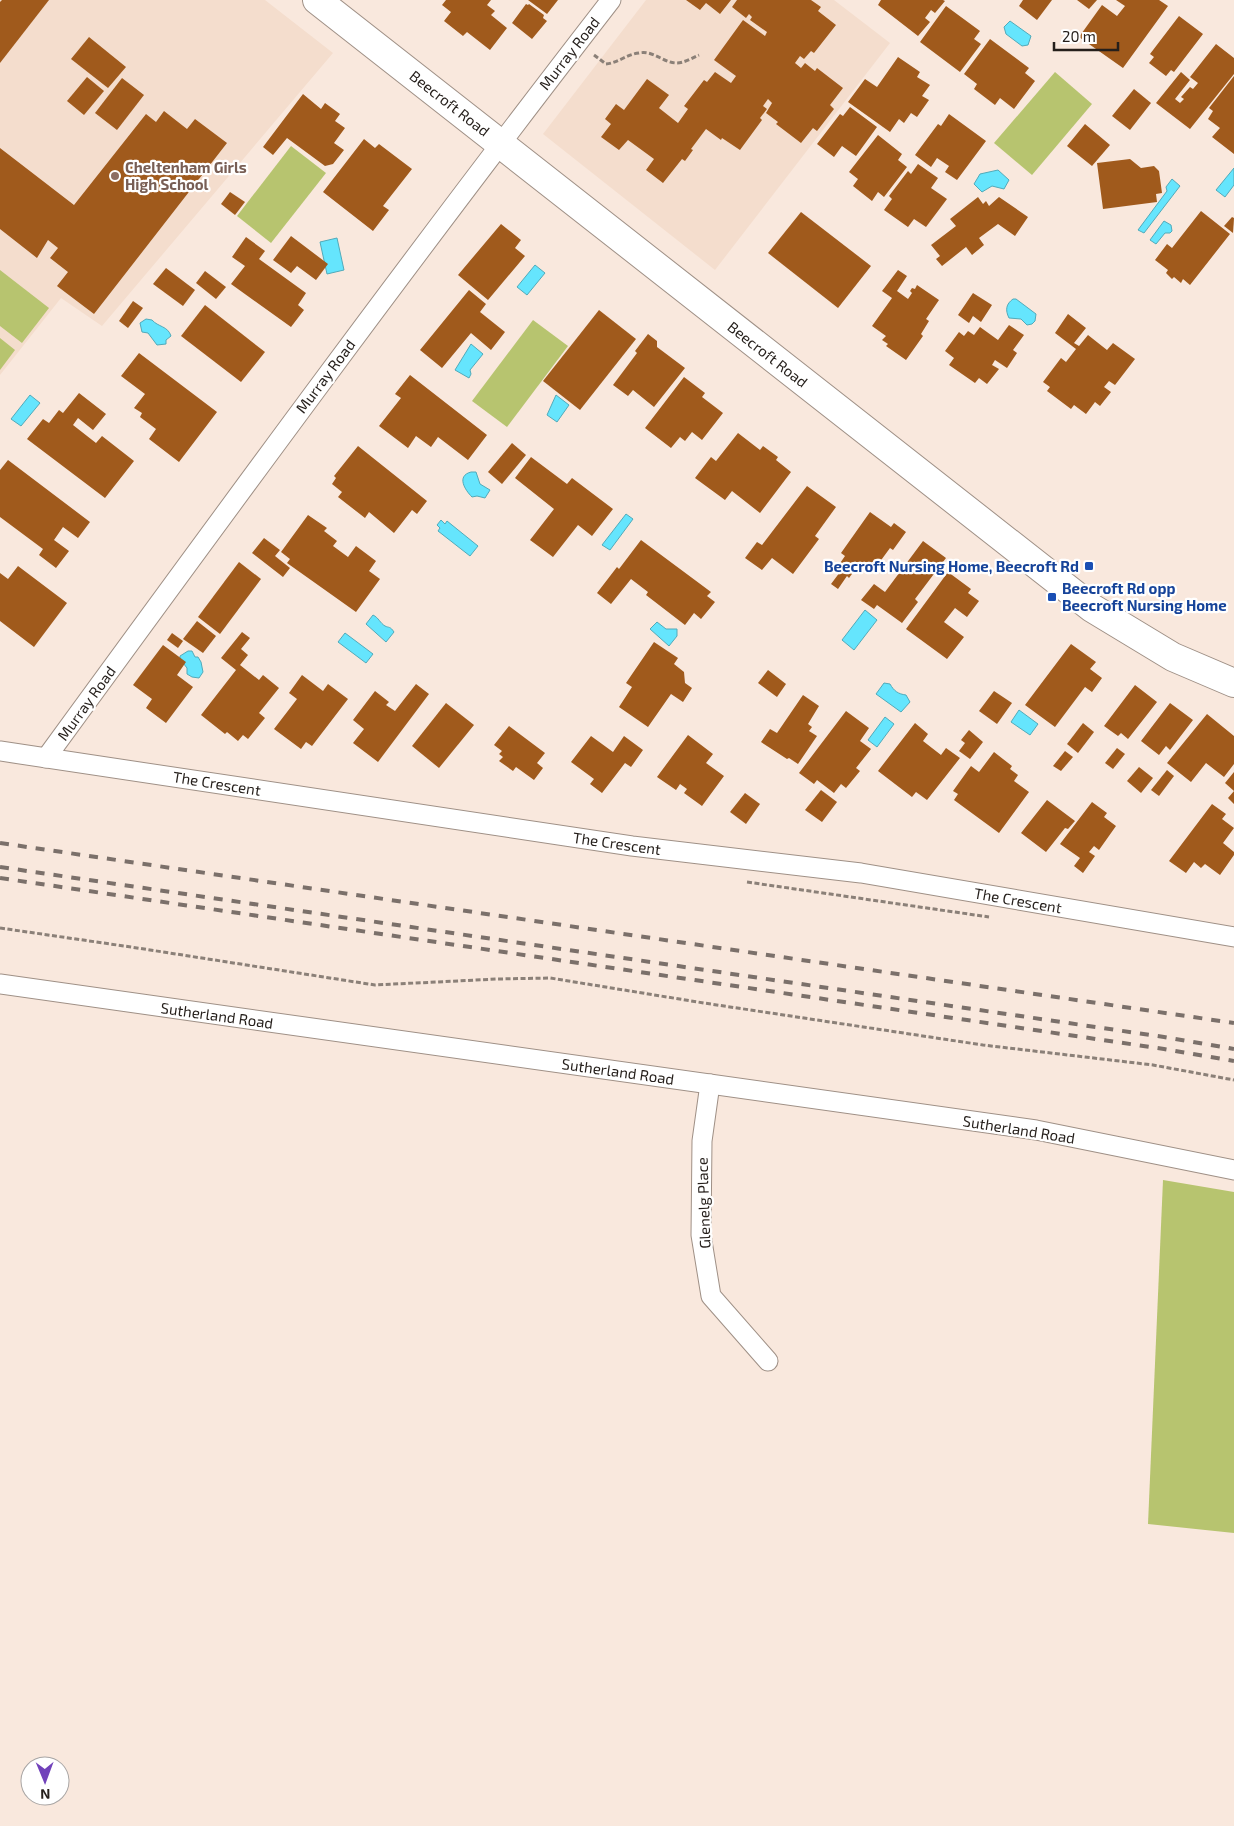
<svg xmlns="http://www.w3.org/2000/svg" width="1234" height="1826" viewBox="0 0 1234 1826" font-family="'Exo 2',sans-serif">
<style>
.built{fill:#f4ddcd}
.green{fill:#b7c46f}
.water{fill:#65e5fd;stroke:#52aab9}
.building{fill:#a05a1c}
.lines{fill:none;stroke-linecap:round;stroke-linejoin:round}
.street-casing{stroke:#9f9086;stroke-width:21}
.primary-casing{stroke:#9f9086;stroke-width:30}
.path{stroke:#8b8078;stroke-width:3;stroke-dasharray:5 2.5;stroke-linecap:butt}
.street{stroke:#fff;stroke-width:19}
.primary{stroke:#fff;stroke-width:28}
.rail{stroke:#7b706a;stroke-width:4;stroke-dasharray:9 9;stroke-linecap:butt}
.education-dot{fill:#8d6e63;stroke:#fff;stroke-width:2}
.transit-dot{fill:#1a4fb4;stroke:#fff;stroke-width:2}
.labels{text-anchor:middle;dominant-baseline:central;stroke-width:4.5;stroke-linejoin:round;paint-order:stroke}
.street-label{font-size:15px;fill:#251f1b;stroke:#fff}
.education-label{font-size:15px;font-weight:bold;fill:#785e54;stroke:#fff;text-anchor:start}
.transit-label{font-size:15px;font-weight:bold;fill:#164399;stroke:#fff;text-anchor:end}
</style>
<rect width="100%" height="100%" fill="#f9e8dd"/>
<g class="built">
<path d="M0,0h265l68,53 -231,273 -41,-28 -61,77z"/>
<path d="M646,0h188l56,43 -175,227 -172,-136z"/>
</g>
<g class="green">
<path d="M1055,72l37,32 -60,71 -38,-32z"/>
<path d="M291,146l35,27 -55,70 -34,-27z"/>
<path d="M0,270l49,38 -27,35 -22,-17z"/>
<path d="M533,320l35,26 -61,81 -35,-26z"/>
<path d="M0,338l15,12 -15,20z"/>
<path d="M1163,1180l71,12v341l-86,-9z"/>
</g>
<g class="water">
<path d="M1010,21l21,15 -3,9 -6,1 -16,-12 -2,-7z"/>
<path d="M1234,168v17l-9,12 -9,-7z"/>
<path d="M998,170l11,10 -5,9 -12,-3 -10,6 -8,-8 6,-10z"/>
<path d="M1172,179l8,7 -36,47 -6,-3 29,-39 -1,-4z"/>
<path d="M1164,221l7,4 1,6 -2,2h-5l-9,11 -6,-4z"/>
<path d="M337,238l7,32 -17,4 -7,-32z"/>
<path d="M535,265l10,8 -18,22 -10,-8z"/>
<path d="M1013,299h3l20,15 -1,7 -3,3 -5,1 -6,-6 -12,-1c-4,-8 -3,-14 4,-19z"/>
<path d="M146,319l6,1c6,7 16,6 19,16l-5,4v4l-9,1 -9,-12 -6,-1 -2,-9z"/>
<path d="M471,344l12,10 -13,16 1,4 -2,4 -14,-8z"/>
<path d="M30,395l10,8 -19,23 -10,-7z"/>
<path d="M556,395l13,10 -12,17 -10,-7z"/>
<path d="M471,472h5l4,12 10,6 -5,8 -8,-2 -5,1c-7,-7 -16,-21 -1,-25z"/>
<path d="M626,514l7,5 -23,31 -8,-5z"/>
<path d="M441,520l4,4 2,-3 31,25 -8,10 -32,-25 2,-3 -3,-3z"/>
<path d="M865,610l12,10 -23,30 -12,-10z"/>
<path d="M373,615c6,3 7,8 12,11 4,2 5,0 9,6l-8,10 -20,-18z"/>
<path d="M657,622l9,7h11v7l-8,10 -19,-17z"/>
<path d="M345,633l28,21 -7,9 -28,-21z"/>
<path d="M188,651h4l3,6h3l3,5 2,10 -4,6 -7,-1 -5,-3v-6l-7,-9v-3z"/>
<path d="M884,683l6,1c4,7 8,10 16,11l4,7 -9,10 -25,-18z"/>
<path d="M1019,710l19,14 -8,11 -19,-13z"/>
<path d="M885,717l9,7 -17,23 -9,-7z"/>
</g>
<g class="building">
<path d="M2,0h47l-49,63v-61z"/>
<path d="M446,0h45l-4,5 8,6 -4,4 16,13 -17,22 -23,-18 -4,4 -19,-15 7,-9 -9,-7z"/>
<path d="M528,0h30l-11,14z"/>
<path d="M686,0h45l-11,14 -14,-11 -6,7z"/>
<path d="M737,0h74l10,7 -3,4 18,14 -22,28 -3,-2 -7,8 -4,-3 -5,7 6,5 4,-5 10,8 2,-3 26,20 -13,17 4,4 -17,22 -4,-3 -12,15 -25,-19 2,-2 -12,-9 6,-10 -4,-4 -5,7 4,3 -7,9 2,2 -22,30 -18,-12 -1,2 -15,-11 -15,20 2,1 -8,11 -3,-2 -19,24 -17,-13 8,-11 -26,-19 -9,10 -18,-13 10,-13 -6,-5 11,-15 8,6 23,-31 22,16 -10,13 19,15 10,-14 -4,-3 20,-26 3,2 8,-10 16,11 5,-7 -22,-16 29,-40 22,16 2,-4 -17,-12 2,-3 -3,-3 -3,4 -14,-11z"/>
<path d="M881,0h62l2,1 -10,12 -4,-3 -6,8 5,4 -12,14 -40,-31z"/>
<path d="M1023,0h29l-15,20 -18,-14z"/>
<path d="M1077,0h20l-8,9z"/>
<path d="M1116,0h43l9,6 -45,62 -44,-31 23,-32 15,11 8,-10z"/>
<path d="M526,4l2,1 1,-1 15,11 -1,3 4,3 -15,18 -20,-16z"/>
<path d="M946,6l34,25 -6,8 7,5 -21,28 -40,-30z"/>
<path d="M1179,16l24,18 -29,38 -3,-2 -5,6 -17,-13 5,-6 -4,-3z"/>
<path d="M89,37l37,30 -18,21 -37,-29z"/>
<path d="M990,39l39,29 -4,5 10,8 -21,28 -14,-11 -5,7 -21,-16 3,-5 -13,-10z"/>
<path d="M1216,44l18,14v16l-44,55 -34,-26 25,-31 9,8 -15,19 5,4 4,-4 -3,-2 9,-10 3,2 5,-6 -8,-6z"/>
<path d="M898,57l22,15 -3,5 13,8 -8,11 7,4 -12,17 -6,-4 -7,10 -5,-4 -9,13 -42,-30 17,-23 12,8z"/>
<path d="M1234,76v78l-22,-17 8,-9 -12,-9 5,-8 -4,-3z"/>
<path d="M87,77l17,14 -20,24 -17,-14z"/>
<path d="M122,78l22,17 -27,35 -22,-17z"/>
<path d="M1134,89l17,14 -21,27 -18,-14z"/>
<path d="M303,94l18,15 4,-6 15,11 -5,7 10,7 -11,15 10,7 -11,14 -8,2 -38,-28 -14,17 -10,-8z"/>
<path d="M850,107l27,20 -21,29 -14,-10 -8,11 -17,-13 23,-30 3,2z"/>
<path d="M164,111l23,18 8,-10 32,24 -133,171 -37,-28 11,-14 -18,-14 8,-10 -10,-8 -11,18 -37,-29v-81l74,57 72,-91 10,8z"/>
<path d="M949,114l37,27 -29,39 -12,-8 4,-6 -12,-8 -6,9 -16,-12 23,-31 3,2z"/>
<path d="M1085,124l25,21 -18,21 -25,-20z"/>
<path d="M878,135l24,19 -4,6 9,7 -23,30 -6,-5 -6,9 -19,-15 5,-7 -9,-7z"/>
<path d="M364,139l11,9 4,-4 33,25 -29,37 6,4 -16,21 -50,-39z"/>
<path d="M1130,159l11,9 13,-2 5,5 3,22 -6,1 1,8 -54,7 -6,-46z"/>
<path d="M918,164l20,14 -7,10 16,11 -21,28 -12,-8 -6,8 -24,-17 8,-11 -3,-3 19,-25 3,3z"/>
<path d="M230,192l15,10 -10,13 -14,-11z"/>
<path d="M978,197l5,7 3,-3 3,5 10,-9 29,20 -13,19 -17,-12 -19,14 5,7 -12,10 -6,-8 -24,19 -6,-7 4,-3 -9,-11 25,-19 -6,-7z"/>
<path d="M1201,211l29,23 -40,51 -7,-6 -2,4 -7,-6 -2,2 -6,-6 2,-3 -13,-10 12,-16 5,4z"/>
<path d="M801,212l70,54 -33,42 -70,-55z"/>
<path d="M1232,217l2,1 -1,15 -9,-7z"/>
<path d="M501,224l20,16 -6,8 10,8 -37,44 -30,-25z"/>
<path d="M291,236l37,28 -12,16 -19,-14 -6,7 -18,-13z"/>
<path d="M246,237l19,14 -6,8 47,34 -8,12 6,5 -13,17 -60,-43 14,-18 -13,-9z"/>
<path d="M166,268l29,22 -12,16 -30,-22z"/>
<path d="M898,270l9,6 -10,15 11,8 4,-6 -2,-2 2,-3 3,1 2,-4 22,15 -13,19 3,2 -8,13 2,2 -17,24 -20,-14 2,-2 -6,-4 4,-4 -14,-10 20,-28 -10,-7z"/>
<path d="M205,271l21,16 -10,12 -20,-16z"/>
<path d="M469,290l17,14 -6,8 25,20 -14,18 -20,-17 -29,35 -22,-18z"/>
<path d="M973,293l19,12 -11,17 -8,-6 -4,7 -11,-8z"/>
<path d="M133,301l10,7 -15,20 -9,-7z"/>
<path d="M205,305l60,47 -24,30 -60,-46z"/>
<path d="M599,310l37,29 -56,71 -37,-29z"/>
<path d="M1068,314l18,14 -12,15 5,3 9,-11 19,15 6,-7 22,16 -20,26 -6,-4 -5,6 7,5 -11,14 -5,-4 -9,12 -12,-9 -3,4 -24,-18 3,-4 -7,-5 18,-24 5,4 10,-13 -21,-16z"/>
<path d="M1009,325l15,10 -11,15 4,3 -10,15 -12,-8 -3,5 7,4 -12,15 -8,-6 -4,5 -26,-18 5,-7 -9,-7 14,-19 5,4 4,-5 6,4 6,-8 18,13z"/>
<path d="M648,334l9,7v6l28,21 -31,39 -21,-17 -5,6 -15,-11 24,-32 -2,-2z"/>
<path d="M139,353l78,59 -38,50 -30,-23 7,-10 -16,-12 2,-4 -8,-5 11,-14 -24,-18z"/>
<path d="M410,375l77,60 -19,25 -30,-23 -7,10 -15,-11 -8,12 -29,-22 22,-28 -6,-4z"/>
<path d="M684,377l21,16 -3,4 21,16 -21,27 -10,-8 -7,9 -5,-4 -9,11 -26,-20z"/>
<path d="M79,393l27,21 -13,16 -15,-12 -5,7 23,18 6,-7 32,25 -29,37 -78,-59 16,-20 6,4 10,-13 4,3z"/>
<path d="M738,433l22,17 3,-4 15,11 -2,3 15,12 -31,41 -28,-22 -7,9 -30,-22 16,-21 5,4z"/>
<path d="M512,443l14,12 -24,29 -14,-12z"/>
<path d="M358,446l69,55 -10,13 -5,-4 -18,23 -25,-21 -4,6 -27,-21 4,-5 -10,-8 4,-6 -2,-2z"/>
<path d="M531,457l36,27 5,-6 41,31 -21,27 -14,-11 -25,32 -23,-17 24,-31 -39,-31z"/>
<path d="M8,460l82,62 -12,16 -15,-11 -9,13 15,11 -13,17 -17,-13 4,-6 -43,-32v-47z"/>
<path d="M807,486l29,21 -21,29 4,3 -26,35 -21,-16 -10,12 -17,-12 12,-16 5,3z"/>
<path d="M870,512l21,15 3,-4 12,9 -13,18 -3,-2 -11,15 -4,-3 -7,9 -8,-6 -11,15 -2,-2 -9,13 -7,-5 9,-12 -4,-3 9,-13 -4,-3z"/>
<path d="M308,515l19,13 -3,3 13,10 -4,5 15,11 8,-11 20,15 -7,10 11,8 -24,33 -69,-49 3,-4 -9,-7z"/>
<path d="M264,538l16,12 -5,6 15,12 -7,9 -31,-24z"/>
<path d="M641,540l70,52 -4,4 8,6 -14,17 -7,-6 -9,12 -39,-30 2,-3 -17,-13 -20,25 -14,-11 20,-26 2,2z"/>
<path d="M923,541l23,17 -31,41 3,3 -16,21 -25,-18 -3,4 -13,-9 13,-16 11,8z"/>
<path d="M239,562l22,17 -41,55 -22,-17z"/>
<path d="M18,566l49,37 -33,44 -34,-26v-48l8,6z"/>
<path d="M948,572l23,17 -3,4 11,8 -12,16 -12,-9 -11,14 20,15 -17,22 -41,-30z"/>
<path d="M197,621l19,15 -13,17 -20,-14z"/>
<path d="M242,632l8,6 -9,11 7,6 -8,10 19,15 4,-5 16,13 -20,25 6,5 -17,21 -5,-4 -5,6 -11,-9 -2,2 -24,-19 35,-45 -15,-12z"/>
<path d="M172,633l11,8 -5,7 -11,-8z"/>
<path d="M654,642l24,16 -4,6 10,8 1,11 7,5 -9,14 -12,-8 -23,33 -29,-20 13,-20 -6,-4z"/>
<path d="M1071,644l25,18 -6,7 12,9 -10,14 -7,-5 -30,40 -30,-22z"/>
<path d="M163,645l23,17 -9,13 16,12 -27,36 -20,-15 6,-9 -19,-14z"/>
<path d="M768,670l18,14 -9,13 -19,-14z"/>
<path d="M302,675l21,16 5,-7 20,15 -36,47 -6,-4 -5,7 -27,-20 23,-30 -8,-6z"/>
<path d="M416,684l13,10 -51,68 -25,-19 11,-14 -11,-9 22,-29 14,11 -3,3 9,6z"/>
<path d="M1135,685l22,17 -29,37 -7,-6 -3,3 -14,-10z"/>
<path d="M994,691l18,12 -15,21 -18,-13z"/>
<path d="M803,695l16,11 -11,18 4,3 -3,4 8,5 -19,28 -9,-6 -2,1 -26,-17 9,-13 7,4z"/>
<path d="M446,703l28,22 -35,43 -27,-22z"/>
<path d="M1170,703l23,17 -23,30 -4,-4 -7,9 -18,-14z"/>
<path d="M846,711l23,17 -9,13 11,8 -15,19 4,3 -14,17 -5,-4 -7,9 -17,-13 -3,4 -15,-11z"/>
<path d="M1207,714l27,22v28l-10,13 -18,-14 -15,19 -24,-19z"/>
<path d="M915,723l13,11 -5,7 18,14 5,-7 14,10 -33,42 -11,-8 -4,5 -34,-26z"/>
<path d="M1083,723l11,9 -16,21 -11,-9z"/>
<path d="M509,726l36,27 -8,10 6,5 -9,12 -18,-13 -3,4 -14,-10 4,-4 -4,-3 3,-3 -8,-6z"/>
<path d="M969,730l14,12 -13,17 -11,-8 6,-8 -4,-3z"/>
<path d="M688,735l25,19 -7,9 18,13 -22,30 -18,-13 3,-4 -7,-5 -4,6 -19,-13z"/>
<path d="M591,736l22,16 11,-16 19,14 -12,17 -6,-4 -23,30 -12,-9 4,-5 -23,-17z"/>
<path d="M1117,748l8,6 -12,15 -8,-6z"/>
<path d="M1065,751l8,6 -12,14 -8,-5z"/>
<path d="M994,752l18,14 -2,3 8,6 -4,6 15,11 -30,41 -45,-33 4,-6 -5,-3 18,-25 8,6z"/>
<path d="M1139,767l14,11 -12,15 -14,-12z"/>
<path d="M1167,770l7,6 -15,20 -8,-6z"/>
<path d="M1234,772v32l-6,-6 6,-7 -9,-8z"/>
<path d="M821,790l16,12 -15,20 -17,-12z"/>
<path d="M745,793l15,11 -14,20 -16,-12z"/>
<path d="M1047,800l28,21 -7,8 -3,-1 -19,24 -25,-19z"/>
<path d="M1092,802l15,11 -3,4 12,9 -17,24 -5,-4 -5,6 6,4 -12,17 -9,-7 6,-8 -20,-14z"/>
<path d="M1212,804l14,10 -4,5 12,9 -11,15 11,9v3l-14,20 -15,-11 -4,4 -7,-6 -8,11 -17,-12z"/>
</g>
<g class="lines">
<g class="street-casing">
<g id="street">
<path d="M0,751l632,95 229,27 373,64"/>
<path d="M46,758c186,-255 372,-509 565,-758"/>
<path d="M0,984l1036,146 198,40"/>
<path d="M710,1084l-8,57 -1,94 10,61 57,65"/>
</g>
</g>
<g class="primary-casing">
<path id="primary" d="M317,0l775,608 81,49 61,26"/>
</g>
<g class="path">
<path d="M594,55l12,9c12,-1 21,-10 33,-11 15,-3 24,10 38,10 7,0 15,-5 22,-8"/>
<path d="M747,882l242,35"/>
<path d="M0,928l131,19 244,38 122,-6 53,-1 154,25 279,42 170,20 81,15"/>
</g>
<use href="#street" class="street"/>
<use href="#primary" class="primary"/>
<g class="rail">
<path d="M0,843l1234,180"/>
<path d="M0,867l1164,170 70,12"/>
<path d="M0,878l1164,171 70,12"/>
</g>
</g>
<circle class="education-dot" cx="115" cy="176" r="5"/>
<g class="transit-dot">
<rect x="1084" y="561" width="10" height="10" rx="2.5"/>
<rect x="1047" y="592" width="10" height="10" rx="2.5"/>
</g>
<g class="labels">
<g class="street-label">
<text transform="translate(569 53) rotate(-52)">Murray Road</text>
<text transform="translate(450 103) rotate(38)">Beecroft Road</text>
<text transform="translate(768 354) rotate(38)">Beecroft Road</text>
<text transform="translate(325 376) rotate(-53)">Murray Road</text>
<text transform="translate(86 703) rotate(-54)">Murray Road</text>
<text transform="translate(217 783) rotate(9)">The Crescent</text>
<text transform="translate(617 843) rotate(8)">The Crescent</text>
<text transform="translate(1018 900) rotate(10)">The Crescent</text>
<text transform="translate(217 1015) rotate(8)">Sutherland Road</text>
<text transform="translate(618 1071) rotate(8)">Sutherland Road</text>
<text transform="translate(1019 1129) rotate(9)">Sutherland Road</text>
<text transform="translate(703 1203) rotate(-92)">Glenelg Place</text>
</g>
<g class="education-label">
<text x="125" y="167">Cheltenham Girls<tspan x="125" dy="17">High School</tspan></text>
</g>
<g class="transit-label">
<text x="1079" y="566">Beecroft Nursing Home, Beecroft Rd</text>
<text x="1062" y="588" text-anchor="start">Beecroft Rd opp<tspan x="1062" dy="17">Beecroft Nursing Home</tspan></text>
</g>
</g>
<g transform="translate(45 1781) rotate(179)"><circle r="24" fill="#ffffff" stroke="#a8a5a4"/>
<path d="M0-4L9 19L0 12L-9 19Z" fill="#7142ba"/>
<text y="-8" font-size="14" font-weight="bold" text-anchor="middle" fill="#251f1b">N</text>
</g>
<path d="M1054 42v8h64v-8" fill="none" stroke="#251f1b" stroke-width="2.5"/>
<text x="1062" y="42" font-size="15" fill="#251f1b" stroke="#ffffff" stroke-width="4" paint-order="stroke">20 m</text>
</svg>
